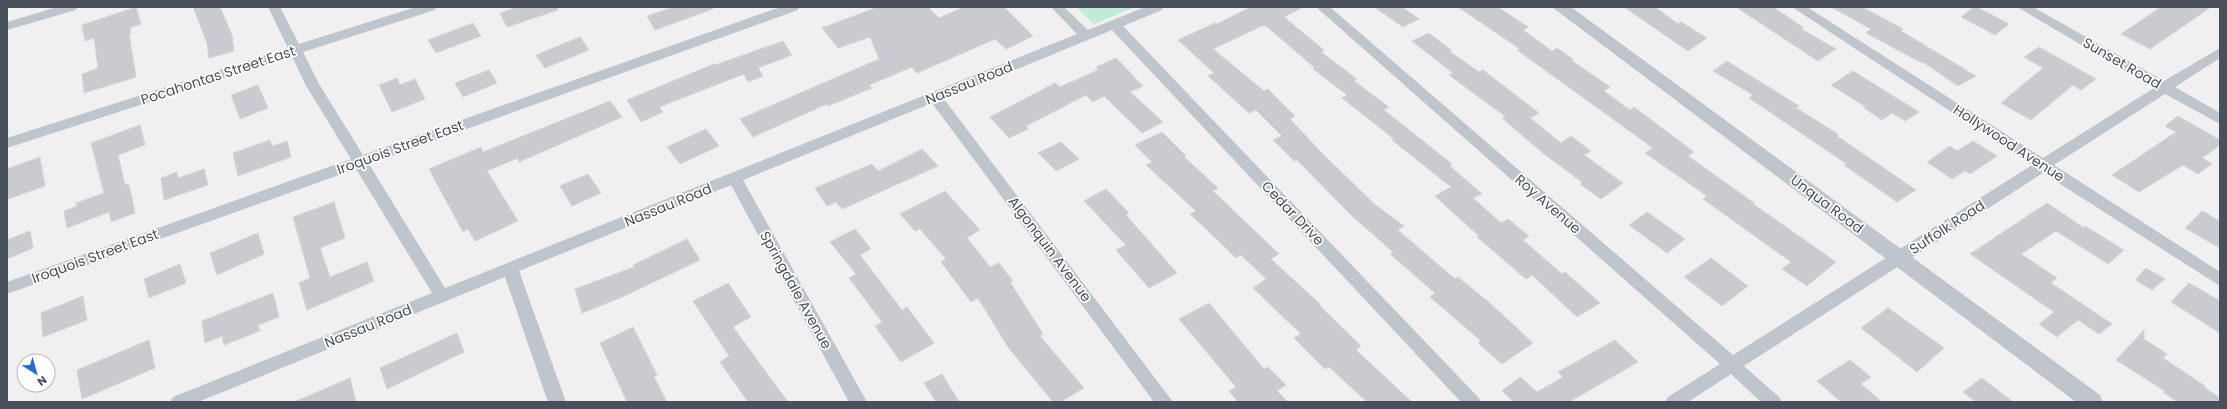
<svg xmlns="http://www.w3.org/2000/svg" width="2227" height="409" viewBox="0 0 2227 409" font-family="Poppins,sans-serif">
<style>
.green{fill:#bfecd3}
.building{fill:#c9cbd1;stroke:#d3d5da}
.lines{fill:none;stroke-linecap:round;stroke-linejoin:round}
.minor{fill:#bec5cd;fill-rule:evenodd}
.tertiary{fill:#bec5cd;fill-rule:evenodd}
.labels{text-anchor:middle;dominant-baseline:central;stroke-width:3.5;stroke-linejoin:round;paint-order:stroke}
.street-label{font-size:14px;fill:#48515b;stroke:#fff}
</style>
<rect width="100%" height="100%" fill="#f1efef"/>
<path class="green" d="M1076,7h59l-41,17z"/>
<g class="building">
<path d="M136,7l5,17 -11,4 1,6h-2l7,43 -52,16 -2,-19 16,-6 -4,-30 -9,3 -3,-16z"/>
<path d="M193,7h27l12,28 2,16 -25,7 -2,-15z"/>
<path d="M517,7h40l1,3 -51,17 -7,-14z"/>
<path d="M674,7h38l1,2 -58,21 -8,-14z"/>
<path d="M878,7h50l11,11 25,-11h40l29,29 -27,13 -11,-10 -78,34 -5,-6 -43,18 3,3 -44,18 -1,-2 -74,33 -13,-18 139,-60 -9,-22 -32,11 -16,-20z"/>
<path d="M1251,7h52l-19,10 40,33 -3,2 36,27 -3,2 35,26 -5,3 68,54 -2,2 32,28 -9,4 28,25 7,-4 21,17 -6,4 39,34 3,-2 35,31 -23,14 -45,-42 -6,4 -49,-42 2,-1 -44,-40 16,-9 -59,-47 2,-1 -52,-41 5,-3 -34,-26 2,-1 -49,-42h-4l-49,23 51,42 4,-2 27,27 -5,3 29,31 54,53 31,23 -6,4 57,49 3,-2 34,28 41,38 -31,21 -24,-21 3,-2 -51,-44 5,-4 -45,-39 3,-2 -41,-36 -55,-56 -3,1 -21,-21 9,-4 -26,-26 -7,3 -41,-37 6,-3 -36,-33 37,-17 2,1z"/>
<path d="M1374,7h28l17,12 -16,8z"/>
<path d="M1458,7h40l30,20 -5,3 29,21 5,-3 16,11 -2,1 39,27 -6,4 26,19 4,-3 60,45 -6,4 66,47 -1,1 83,58 -29,24 -25,-17 9,-7 -88,-63 4,-3 -62,-43 8,-5 -136,-98 3,-1z"/>
<path d="M1624,7h31l23,17 3,-2 26,16 -19,13z"/>
<path d="M1736,7h37l31,21 -3,1 35,20 -18,12z"/>
<path d="M1831,7h31l41,22 -2,2 75,45 -18,10 -35,-24 -1,1 -56,-30 5,-4z"/>
<path d="M1974,7h3l32,17 -14,11 -34,-18z"/>
<path d="M2161,7h50l-61,42 -29,-15z"/>
<path d="M473,23l8,13 -45,17 -8,-13z"/>
<path d="M1429,33l22,17 -2,1 30,21 4,-2 56,43 -9,5 31,25 10,-7 20,15 -7,4 39,28 -22,16 -21,-15 2,-2 -38,-28 -42,-36 4,-1 -57,-42 4,-2 -41,-32z"/>
<path d="M580,37l9,13 -44,18 -9,-13z"/>
<path d="M783,41l9,14 -34,13 5,8 -15,6 -4,-8 -18,7 -67,26 4,5 -22,10 -14,-22 87,-36 1,1z"/>
<path d="M2039,47l57,32 -15,11 -8,-5 -42,35 -30,-17 42,-35 -19,-11z"/>
<path d="M1116,58l27,28 -13,6 33,30 -21,11 -38,-37 -11,6 -7,-7 -60,31 2,3 -19,9 -19,-21 65,-34 5,4 38,-17 -2,-3z"/>
<path d="M1727,61l72,45 -3,2 42,26 -1,2 79,54 -19,12 -53,-37 3,-1 -98,-66 4,-3 -40,-24z"/>
<path d="M489,70l8,13 -34,14 -8,-14z"/>
<path d="M1853,71l21,13 45,28 -14,9 -13,-8 -10,7 -18,-12 2,-1 -35,-22z"/>
<path d="M397,78l3,7 15,-6 10,20 -33,13 -13,-27z"/>
<path d="M258,85l10,23 -28,11 -9,-24z"/>
<path d="M610,101l12,16 -103,45 -1,-4 -31,13 31,50 -43,20 -7,-12 -5,3 -34,-63 52,-22 2,5z"/>
<path d="M2178,116l42,24v5l-18,13 10,6 -14,10 -15,-9 -44,27 -27,-17 64,-43 -11,-6z"/>
<path d="M140,125l5,20 -27,10 7,30 4,-1 6,29 -24,9 -2,-10 -42,16 -3,-17 13,-5 -1,-3 28,-10 -13,-50z"/>
<path d="M706,129l13,17 -39,18 -13,-17z"/>
<path d="M1162,132l24,24 -2,1 34,31 -5,3 66,63 -8,5 49,45 -1,1 42,41 -5,4 56,52h-45l-38,-35 -4,2 -31,-31 7,-4 -48,-46 13,-9 -25,-24 -5,3 -30,-29 -16,-15 6,-3 -50,-46 6,-3 -17,-17z"/>
<path d="M270,140l2,6 15,-5 4,16 -53,19 -5,-23z"/>
<path d="M1973,141l24,15 -27,18 -5,-3 -13,8 -25,-17 23,-16 7,5z"/>
<path d="M1061,142l18,17 -23,12 -18,-18z"/>
<path d="M922,149l16,17 -96,43 -6,-7 -9,4 -12,-18 57,-24 6,7z"/>
<path d="M40,157l5,29 -37,13 -1,-30z"/>
<path d="M204,169l4,16 -44,15 -3,-22 16,-6 1,6z"/>
<path d="M588,174l13,19 -29,13 -12,-20z"/>
<path d="M1106,189l23,24 -3,2 51,58 -28,15 -33,-38 10,-5 -42,-44z"/>
<path d="M945,191l35,39 -13,8 23,29 9,-4 14,18 -3,1 33,52 -3,2 44,52 -24,14h-7l-45,-55 -30,-49 -7,4 -30,-40 5,-3 -26,-30 -5,2 -15,-17z"/>
<path d="M334,202l11,36 -25,10 10,29 37,-15 7,19 -67,29 -8,-27 11,-5 -17,-61z"/>
<path d="M2047,203l37,25 1,-2 39,24 -16,14 -52,-33 -35,23 36,24 -6,5 61,41 -13,10 -21,-14 -21,17 -18,-13 15,-12 -84,-58z"/>
<path d="M2202,211l18,10v27l-35,-20z"/>
<path d="M1647,212l38,27 -18,14 -38,-28z"/>
<path d="M855,229l16,20 -11,6 42,55 5,-3 27,36 -33,19 -26,-36 7,-4 -33,-44 7,-4 -26,-32z"/>
<path d="M30,231l3,17 -26,11v-19z"/>
<path d="M258,233l6,21 -47,21 -7,-22z"/>
<path d="M687,239l13,21 -78,37 -40,16 -7,-24 59,-22 -1,-2z"/>
<path d="M1711,258l37,28 -26,20 -38,-29z"/>
<path d="M180,264l6,19 -37,15 -5,-19z"/>
<path d="M2146,268l19,11 -13,11 -17,-10z"/>
<path d="M728,283l23,34 -18,10 55,75h-40l-28,-40 9,-6 -36,-55z"/>
<path d="M2189,283l31,18v32l-49,-31z"/>
<path d="M273,293l6,24 -21,8 2,6 -36,14 -2,-9 -17,7 -3,-22z"/>
<path d="M83,296l4,24 -44,17 -2,-24z"/>
<path d="M1209,303l55,66 4,-2 18,18 -9,6 11,11h-50l-9,-11 7,-4 -57,-68z"/>
<path d="M1888,308l56,40 -27,24 -56,-44z"/>
<path d="M633,327l24,48 -3,2 13,25h-40l-27,-59z"/>
<path d="M2144,330v9l23,15 -4,4 42,28 -1,1 16,11v4h-43l-14,-10 2,-1 -49,-31z"/>
<path d="M457,333l7,19 -77,37 -7,-21z"/>
<path d="M149,340l6,28 -73,31 -5,-29z"/>
<path d="M1615,340l23,22 -69,40h-55l-12,-11 18,-14 17,15 26,-15 -5,-5z"/>
<path d="M1850,360l21,17 -10,7 21,18h-41l-24,-21z"/>
<path d="M942,374l17,28h-23l-12,-19z"/>
<path d="M350,378l6,24h-62z"/>
<path d="M1982,378l31,24h-37l-13,-10z"/>
</g>
<g class="lines">
<g class="minor">
<path d="M57,7h20l-1,3 -69,20v-8z"/>
<path d="M268,7h12l19,37 117,-37h20l-1,3 -132,42 16,32 44,71 417,-148h19l-1,3 -429,154 76,124 632,-254 -26,-27h13l24,23 57,-23h18l-1,3 -39,16 355,371 3,5h-20l-349,-372 -168,69 229,303h-19l-222,-299 -189,77 124,222h-18l-118,-217 -212,86 47,131h-18l-43,-125 -307,125h-28l3,-5 259,-104 -76,-124 -349,125v-12l344,-123 -46,-75 -13,-28 -285,92v-10l281,-90z"/>
<path d="M1316,7h14l403,348 299,-190 -240,-158h15l236,151 111,-70 -137,-81h16l131,74 56,-33v10l-45,29 45,26v11l-55,-30 -111,71 166,107v14l-177,-113 -299,193 35,31 3,5h-21l-30,-28 -43,28h-23l3,-5 52,-33z"/>
</g>
<path class="tertiary" d="M1552,7h19l529,388 3,7h-27z"/>
</g>
<g class="labels">
<g class="street-label">
<text transform="translate(2122 63) rotate(30)">Sunset Road</text>
<text transform="translate(218 75) rotate(-18)">Pocahontas Street East</text>
<text transform="translate(969 83) rotate(-22)">Nassau Road</text>
<text transform="translate(2009 143) rotate(33)">Hollywood Avenue</text>
<text transform="translate(400 147) rotate(-20)">Iroquois Street East</text>
<text transform="translate(1548 204) rotate(41)">Roy Avenue</text>
<text transform="translate(1827 204) rotate(37)">Unqua Road</text>
<text transform="translate(668 205) rotate(-22)">Nassau Road</text>
<text transform="translate(1293 213) rotate(46)">Cedar Drive</text>
<text transform="translate(1947 227) rotate(-33)">Suffolk Road</text>
<text transform="translate(1050 249) rotate(53)">Algonquin Avenue</text>
<text transform="translate(95 256) rotate(-20)">Iroquois Street East</text>
<text transform="translate(796 290) rotate(61)">Springdale Avenue</text>
<text transform="translate(368 326) rotate(-22)">Nassau Road</text>
</g>
</g>
<rect width="2227" height="409" fill="none" stroke="#48515b" stroke-width="16"/>
<g transform="translate(36 373) rotate(143)"><circle r="19" fill="#ffffff" stroke="#b6b9bd"/>
<path d="M0-3L7 15L0 10L-7 15Z" fill="#236bd7"/>
<text y="-6" font-size="11" font-weight="bold" text-anchor="middle" fill="#48515b">N</text>
</g>
</svg>
